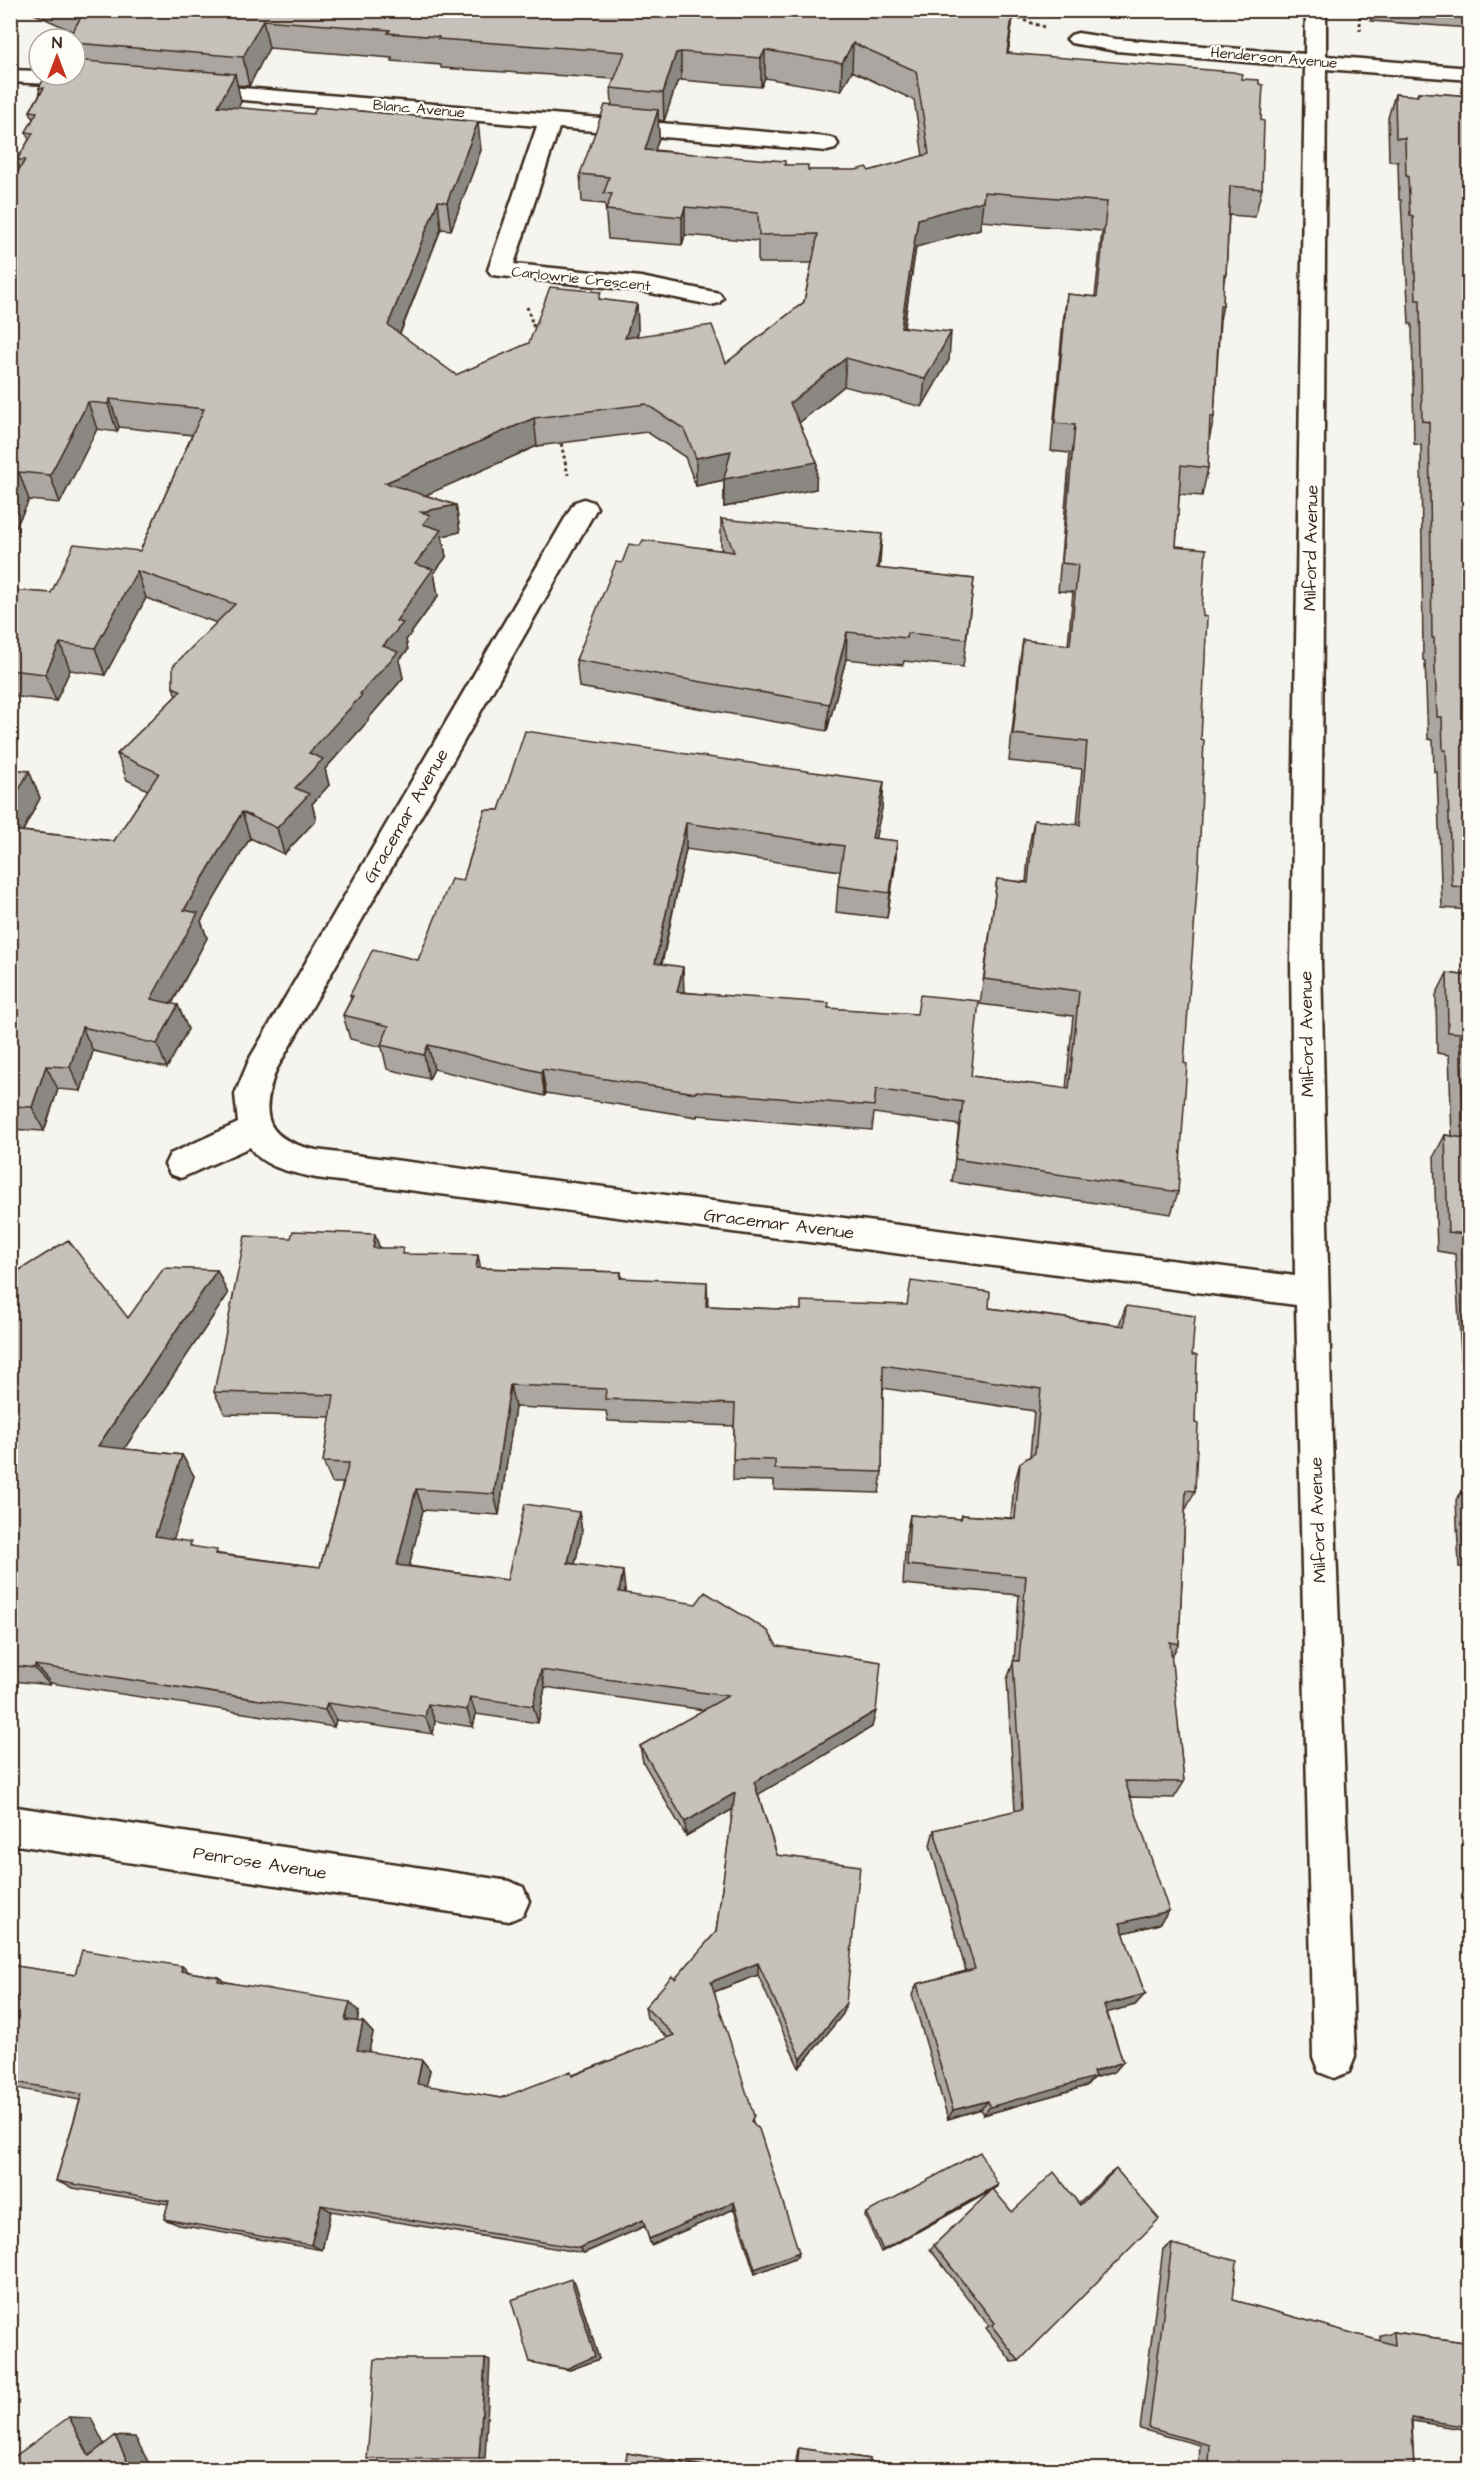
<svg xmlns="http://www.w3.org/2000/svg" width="1480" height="2480" viewBox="0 0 1480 2480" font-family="'Architects Daughter',sans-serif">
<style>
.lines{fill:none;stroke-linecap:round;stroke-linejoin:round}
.street-casing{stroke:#3b2a1e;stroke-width:5}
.path{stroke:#3b2a1e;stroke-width:3;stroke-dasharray:3 3;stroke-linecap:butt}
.street{fill:#fdfcf7;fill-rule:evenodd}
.wall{fill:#aba6a1;stroke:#3b2a1e;stroke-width:1.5;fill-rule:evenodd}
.shaded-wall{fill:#8b8783;stroke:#3b2a1e;stroke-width:1.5}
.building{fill:#c7c1bb;stroke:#3b2a1e;stroke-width:1.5}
.labels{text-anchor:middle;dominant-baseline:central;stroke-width:4.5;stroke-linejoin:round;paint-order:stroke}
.far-street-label{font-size:15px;fill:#3b2a1e;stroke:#fdfcf7}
.street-label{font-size:18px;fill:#3b2a1e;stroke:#fdfcf7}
</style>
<rect width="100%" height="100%" fill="#f5f4ee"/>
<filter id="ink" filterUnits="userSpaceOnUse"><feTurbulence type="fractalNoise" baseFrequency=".0167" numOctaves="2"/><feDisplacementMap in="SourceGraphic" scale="12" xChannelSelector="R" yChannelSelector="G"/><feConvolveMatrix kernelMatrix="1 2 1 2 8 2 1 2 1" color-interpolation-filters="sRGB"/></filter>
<g filter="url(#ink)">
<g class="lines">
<g class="street-casing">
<g id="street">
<path d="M1306,10h20v46l144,12v12l-144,-11 -5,893 11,477 23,618 -6,15 -15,6 -15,-6 -6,-15 -17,-752 -980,-127c-21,-5 -54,-10 -66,-31l-69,31 -11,-4 -5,-10 5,-10 68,-31 -3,-29 15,-36 321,-550 4,-6 9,-3 9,3 4,6 -321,562c-17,47 -11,69 40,80l979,126 -4,-314 14,-895 -189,-16 -45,-8 -4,-4 4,-4 7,-2 38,6 189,15z"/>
<path d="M10,70l29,1v4l50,-1 8,1 3,5 -3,5 -8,1 -79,-4z"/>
<path d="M195,84l632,53 8,2 3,5 -3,5 -8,2 -268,-23 -45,136 127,13 78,16 4,5 -4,5 -8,2 -70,-14 -149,-16 -4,-5 49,-144 -350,-31 -3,-5 3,-5z"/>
<path d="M10,1806l499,75 14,6 6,14 -6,14 -14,6 -499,-77z"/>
</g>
</g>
<g class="path">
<path d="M1003,10l11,7 30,10"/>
<path d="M1360,10v21"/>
<path d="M527,307l8,24"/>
<path d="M560,438l8,37"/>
</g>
<use href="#street" class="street"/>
</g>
<g class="wall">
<path d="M26,10h988l-6,43 233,26 20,41 1,69 -7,28 -26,-2 -3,59 -3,11v20l-3,15 -6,97 -5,23 -1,28 -6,28 -23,-2 -3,52 26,61 -24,585 -7,22 -219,-32 7,-57 -85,-12 -2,17 -175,-15v2l-151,-24 -1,3 -111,-27 -5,10 -42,-10 -5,-22 -32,-8 -7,-24 8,-16 -1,-4 68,-35 45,-79 22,-71 397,-2 -7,31 22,2 -2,26 -8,51 -51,-6 2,-26 2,-15 -154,-22 -24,115 22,28 144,16 143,68 95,13 7,-73 -93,-12 17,-125 29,3 3,-36 5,-26 43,5 5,-56 -73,-8 10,-94 4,-27 45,5 5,-53 -15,-1 12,-138 -19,-2 12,-129 4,-28 28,3 7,-66 -121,-10 -1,8 -64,18 -12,80 45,33 -27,47 -78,-21 -45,37 18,39 -1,27 -92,18v-27l-28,6 -11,-29 -38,-25 -110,14 -112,49 31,10 4,27 -18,4 4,21 -12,16 4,23 -32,44 2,10 -9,10 4,18 -35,41v2l-43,48 4,16 -17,19 4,16 -32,34 -34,-16 -49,83 6,17 -35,66 16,25 -21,39 -74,-17 -12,40 -23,-2 -14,42 -34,-2v-360l19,2 11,27 -17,33 91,10 34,-51 -21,-10 -10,-26 59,-58 -3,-9 44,-64 -71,-25 -41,77 -35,-5 -14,31 -46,-5v-106l41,3 89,-42 52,-116 -73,-8 -2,5 -20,-3 -37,74 -31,-3 -19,39 10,-370 -3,-9 12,-20 -3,-8 7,-12 -3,-9 10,-17 -1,-6 36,-13v-36l-3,-8zM269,48l123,10v3l49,4v3l173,11 -3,9 1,18 -32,68 2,28 23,2 3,35 74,6 3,-10 73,6v22h54l-8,39 -78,61 -89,-27 1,-4 -1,-28 -35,-4 -73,43 -73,32 -56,-41 41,-105 10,1 30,-80 -243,-42 3,-6 -4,-17 12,1zM852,71l62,29 9,56 -54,15 -61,-1 -23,-5 -130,-15 4,-12 -1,-18 6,1 13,-39 4,-2 80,7 4,-9 76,13z"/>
<path d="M1370,10h100v18l-99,-7z"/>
<path d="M1418,92l52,4v814l-28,-2 -5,-136h-3l-1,-32 -5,-1 -3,-78 -2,-1 -2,-215 -7,-1 -2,-120h-3l-4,-85h-2l-2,-39h-2l-1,-38 -9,-1 -1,-43 7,-24 22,2z"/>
<path d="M721,519l159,43 -1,7 95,10 -11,88 -59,-6 -1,4 -57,-6 -19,72 -248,-44 -3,-27 46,-97 18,-17 82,4 -1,-3z"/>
<path d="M1468,965l2,1v602l-11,-1 -3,-67 8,-11 -3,-135 -6,-100 -18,-3 -3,-95 11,-21 7,1 -3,-81 -12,-2 -1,-58 11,-22 16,2z"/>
<path d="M380,1248l24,6 76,14 141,4 1,6 86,28 93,4 188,-2 130,17 7,-19 66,49 3,68v68l-10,20 -6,133 -8,13 13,125 -10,16 -44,-1 29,127 -36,9 22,61 -10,11 -28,7 16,50 -9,10 -21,6 -7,8 -103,29 -2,-6 -33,10 -36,-124 5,-11 49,-13 -36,-126 4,-15 81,-19 -8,-132 7,-18 5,-66 -116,-11 3,-49 4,-20 51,4 1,-4 49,3 3,-33 6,-22 10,-7 4,-45 -151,-23 -1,84 -3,21 -105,-3v-9l-41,-1 1,-54 -126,-5 -2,-10 -91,-4 -16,108 -76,-5 -14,56 98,14 72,-68 3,20 -7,32 50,26v3l152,53 95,81 -114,67 19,61 69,148 -3,11 -44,54 -41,-93 -44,17 40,133 43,132 -42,17 -21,-65 -83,36 -6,-19 -61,27 -253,-42 -9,39 -143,-25 -15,-6 4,-15 -95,-16 -17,-7 24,-81 -70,-13v-122l65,10 107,-9 7,6 30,5 4,4 136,31 -2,10h6l10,11 -5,19 54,8 8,10 -4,16 75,12 72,-23 95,-37 -21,-20 -2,-11 30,-28 41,-47 17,-123 -47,27 -43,-74 -3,-16 64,-36 -159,-23 -7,36 -62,-9 -3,13 -38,-6 -2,13 -97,-14 -2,7 -283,-44 -1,2 -37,-4 -3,8v-413l118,42 89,-48 11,24 -104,155 58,6 12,21 -21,63 21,8 26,7 100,13 23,-84h-11l-9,-21 8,-45 -106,-3 -11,-22z"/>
<path d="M1116,2169l-97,192 -7,1 -26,-34 3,-2 -59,-77 61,-58 -110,61 -16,-36 1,-3 130,-25 -3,2 19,22 67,-9 29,-28z"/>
<path d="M1172,2244l61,56 147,41v-6l14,-3 76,11v87l-58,-9 2,48h-195l-20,-5 1,-19 -60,-16 23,-180z"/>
<path d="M575,2283l24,76 -29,11 -35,-6 -5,-2z"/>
<path d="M798,2448l71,11 -1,10h-73z"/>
<path d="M627,2453l90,15 55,1h-147z"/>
</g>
<g class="shaded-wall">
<path d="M1013,10h1l-10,71 3,-28z"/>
<path d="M263,20l6,28 -20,38 -6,-29z"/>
<path d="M853,43l-1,28 -11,20 1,-28z"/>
<path d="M765,50v28l-4,9v-29z"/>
<path d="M681,52v28l-4,2 -13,39 -1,-28 13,-40z"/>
<path d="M235,74l6,28 -17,32 -6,-28z"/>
<path d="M658,110l1,28 -13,40 -1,-28z"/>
<path d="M478,122l3,28 -30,80 -4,-28z"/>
<path d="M984,192l-4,37 -64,18 -17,108 2,-28 17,-108z"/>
<path d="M438,201l3,28 -49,124 -4,-28z"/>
<path d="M685,207v28l-3,10v-28z"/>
<path d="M637,304l1,28 -11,34 -2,-28z"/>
<path d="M951,332l-2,28 -27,47 3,-28z"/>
<path d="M846,358l-2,28 -55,45 1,-28z"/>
<path d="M110,399l9,28 -2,5 -9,-28z"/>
<path d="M88,402l9,27 -37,74 -10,-28z"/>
<path d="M534,418l3,28 -147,65 -5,-28z"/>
<path d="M731,451l86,11 -1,27 -92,18v-27l-28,6v-28z"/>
<path d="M19,472l10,28 -19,39v-49z"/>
<path d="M456,505l4,27 -18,4 4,21 -12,16 4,23 -32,44 2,10 -9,10 4,18 -35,41v2l-43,48 4,16 -17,19 4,16 -32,34 -7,-26 18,-40 14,-35 51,-59 36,-73 19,-57 6,-52z"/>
<path d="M882,534l-2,28 -5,34 2,-28z"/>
<path d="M137,571l9,27 -41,77 -10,-27z"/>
<path d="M847,632l-1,27 -19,72 2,-27z"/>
<path d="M60,643l10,27 -14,31 -11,-27z"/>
<path d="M29,771l11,27 -30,57v-48z"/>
<path d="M884,782l-2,26 -12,56 2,-26z"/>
<path d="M242,812l8,26 -49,83 6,17 -46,85 -10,-24 33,-89z"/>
<path d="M686,823v26l-30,139 -1,-25z"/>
<path d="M897,841l-2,26 -8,51 3,-25z"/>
<path d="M683,967l1,25h-7z"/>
<path d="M178,1005l10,24 -21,39 -10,-24z"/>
<path d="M82,1027l11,24 -12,40 -11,-24z"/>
<path d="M428,1045l6,24 -5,10 -5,-24z"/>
<path d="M46,1066l12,23 -14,42 -12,-24z"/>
<path d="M542,1069l4,24 -1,3 -4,-24z"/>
<path d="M375,1234l8,24 -10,-10z"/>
<path d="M478,1255l5,24 -7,-11z"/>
<path d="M217,1270l11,24 -116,173 -14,-21z"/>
<path d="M707,1282l1,23 -2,25v-24z"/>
<path d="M510,1385l5,22 -16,108 -5,-21z"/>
<path d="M182,1455l12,21 -26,80 -13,-20z"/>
<path d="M416,1489l7,21 -18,74 -8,-19z"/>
<path d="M579,1512l3,20 -11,50 -3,-19z"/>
<path d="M623,1571l2,19 -3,21 -3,-19z"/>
<path d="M35,1665l16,18 -1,2 -16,-17z"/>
<path d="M541,1670l4,17 -7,36 -5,-17z"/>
<path d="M10,1678l3,3 -3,8z"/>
<path d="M470,1697l6,17 -3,13 -6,-17z"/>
<path d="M327,1703l9,17 -2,7 -9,-17z"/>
<path d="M428,1704l7,17 -2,13 -8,-17z"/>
<path d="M876,1711l-4,16 -118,70v-15z"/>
<path d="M735,1793v15l-49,28 -1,-14z"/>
<path d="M1169,1911l-10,13 -48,12 9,-13z"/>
<path d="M758,1963v12l-47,18v-11z"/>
<path d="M182,1966l14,12 -15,-7z"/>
<path d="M1145,1994l-10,11 -40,11 9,-11z"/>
<path d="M350,2002l9,10 -4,19 -10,-11z"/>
<path d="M846,2003l-3,11 -44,54 2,-9z"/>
<path d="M363,2022l10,11 -6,27 -10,-10z"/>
<path d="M422,2060l8,10 -5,23 -8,-9z"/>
<path d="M1123,2062l-9,10 -21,6 -7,8 -103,29 7,-8z"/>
<path d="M988,2101l-7,8 -33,10 5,-9z"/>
<path d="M998,2185l-2,3 -115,64 2,-2z"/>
<path d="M734,2202v7l-83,36 -2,-6z"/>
<path d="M321,2205l10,6 -9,39 -11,-5z"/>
<path d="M643,2220l2,6 -61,27 -5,-5z"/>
<path d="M799,2252l-2,5 -42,17v-5z"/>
<path d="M571,2279l4,4 24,76 -29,11 -4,-1z"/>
<path d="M485,2359l5,2 -5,98h-6z"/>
<path d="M69,2417l22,1 19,38h-21z"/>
<path d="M115,2436l20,1 17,32h-21z"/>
</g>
<g class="building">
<path d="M80,10h933l-6,43 226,19 9,2 -1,5 18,1v4l4,1 -2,35 3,1 -2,68 -32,-3 -4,88h-2l-1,31h-3l-6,112h-4l-2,51 -27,-3 -5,81 30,3 -4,58 1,9 4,1 -6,122 3,1 -5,122 -15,201 3,1 -9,128 -223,-33 8,-57 -87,-13 -2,17 -178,-15v2l-154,-24 -1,3 -113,-27 -4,10 -43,-10 8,-19 -46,-11 10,-19 -3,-1 23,-46 45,11 33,-81 12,2 22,-71h14l26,-79 359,51 -12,56 25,3 -7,52 -52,-7 6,-40 -158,-23 -31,140 28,4 -6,25 152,11 -1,5 89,6 3,-19 59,6 -8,75 98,13 10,-98 -95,-12 13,-100 31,4 6,-63 46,5 7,-83 -74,-8 10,-94 47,5 8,-80 -16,-2 13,-138 -20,-2 12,-129 30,3 10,-95 -123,-10 -1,9 -65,18 -17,108 50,5 -26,47 -79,-21 -56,45 27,59 -93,17 7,-28 -35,7 -12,-29 -38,-25 -112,14 -149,65 71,22 -35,7 9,3 -7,9 18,6 -26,34 18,5 -37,52 7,2 -20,23 15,6 -38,42 2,1 -53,58 14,6 -28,29 14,6 -32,34 -35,-16 -58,98 14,3 -47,86 27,6 -21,39 -75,-17 -12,40 -24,-1 -14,41 -22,-1v-276l104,11 45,-68 -42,-19 64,-63 -8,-4v-21l62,-62 -98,-33 -42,77 -35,-5 -15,31 -35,-4v-80l41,3 23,-49 66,7 64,-142 -94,-10 -2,5 -20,-2 -38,73 -31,-3 -9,18v-305l15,-25h-8l16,-27 -7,-1 11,-20 -7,-1 14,-23h-5l7,-13h29v-15l160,14 -17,32 95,8 4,-7 161,15 -31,80 -9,-1 -50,124 68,50 73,-32 21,-56 51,5 -2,7 38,5 -12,34 87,-13 14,38 78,-61 14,-68 -59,1 -1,-22 -73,-6 -3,10 -76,-7 6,-16 -8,-1 5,-16 -29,-3 25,-69 53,5 -13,40 140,11v4h23v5h48l10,-3 3,4 60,-17 -13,-83 -63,-28 -11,20 -77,-13 -4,8 -80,-6 -5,1 -13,40 -52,-5 14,-36 -187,-13 1,-2 -51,-4 2,-3 -127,-10 -20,37 -168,-14v-4h-7l16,-27z"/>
<path d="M1418,92l52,4v792l-18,-2 -6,-136h-3l-1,-33h-5l-3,-79h-2l-3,-216 -7,-1 -2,-121h-4l-3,-84 -3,-1 -2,-39h-2l-1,-38h-9l-1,-44 23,2z"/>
<path d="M721,519l161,15 -5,34 97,11 -8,60 -59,-6 -1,5 -59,-6 -18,72 -253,-44 40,-98 6,1 7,-19 11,2 3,-6 91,12z"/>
<path d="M10,769l19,2 -19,36z"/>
<path d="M1468,965l2,1v311l-3,-43 -19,-2 -3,-97 19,3 -4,-105 -12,-1 -1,-59 21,3z"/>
<path d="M293,1231l82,3 -2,14h30l-1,6 76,1 -2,13 145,4 -1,6 87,4 -1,24 95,4v-9l106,4 4,-24 79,11 -1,16 135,18 2,-20 69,10 -3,39h5l-2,68 3,1 -3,67 -9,-1 -7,154 -9,-2 14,140 -59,-1 44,130 -49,12 25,71 -41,11 19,57 -30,10 2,5 -105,30 -2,-6 -35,9 -36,-126 58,-15 -41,-139 88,-21 -9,-148h6l7,-85 -119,-11 3,-50 51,4 1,-4 53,4 5,-56 15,-10 6,-64 -158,-24 -1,107 -107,-3v-9l-42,-1 2,-55 -130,-5 1,-10 -96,-4 -16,109 -78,-5 -19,76 110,15 18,-76 54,8 -11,51 55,8 -4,21 77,12 9,-12 63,39 9,15 104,16 -5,49 -122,71 23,73 83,11 -14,137 -45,56 -43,-96 -47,19 43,134 -3,5 8,8 40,123 -44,17 -21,-67 -85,37 -6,-19 -64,28 -258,-43 -10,40 -147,-26 5,-18 -113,-20 26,-87 -72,-13v-116l65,10 7,-25 100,16 -1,5 38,6 -1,4 132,21 -5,18 18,2 -6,28 65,10 -5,24 84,14 70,-27 1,5 102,-41 -29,-28 27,-31 3,3 41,-47 19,-139 -50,29 -45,-76 88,-50 -187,-26 -8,36 -63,-9 -3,13 -39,-6 -3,13 -98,-14 -2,7 -290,-45 -1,3 -24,-3v-389l58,-36 60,78 36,-50 53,2 -119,176 84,9 -27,81 36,6 -1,4 27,4 -1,4 104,13 29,-104 -26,-1 11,-67 -120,-3 31,-156 46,2z"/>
<path d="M980,2152l18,33 -115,65 -17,-37z"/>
<path d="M1116,2169l43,50 -140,142 -27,-35 3,-3 -61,-78 59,-56 19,23 42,-40 26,33z"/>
<path d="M1172,2244l65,17 -4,39 162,45 -1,-13 76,11v84l-59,-9 3,51h-186l-19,-5 1,-19 -61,-17z"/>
<path d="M571,2279l24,77 -29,13 -36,-7 -19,-62z"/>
<path d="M375,2359h110l-6,100h-112z"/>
<path d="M69,2417l20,39 26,-20 16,33h-121v-9z"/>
<path d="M799,2448l70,11 -1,10h-71z"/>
<path d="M627,2453l90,16 1,-8 51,8h-144z"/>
</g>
</g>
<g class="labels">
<g class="far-street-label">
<text transform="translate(1274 58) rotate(5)">Henderson Avenue</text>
<text transform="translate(419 109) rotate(5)">Blanc Avenue</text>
<text transform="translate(581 279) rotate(6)">Carlowrie Crescent</text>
</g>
<g class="street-label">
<text transform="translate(1311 548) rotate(-89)">Milford Avenue</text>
<text transform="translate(406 816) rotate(-60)">Gracemar Avenue</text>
<text transform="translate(1307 1034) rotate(-91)">Milford Avenue</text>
<text transform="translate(779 1224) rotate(7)">Gracemar Avenue</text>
<text transform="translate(1318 1520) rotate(-92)">Milford Avenue</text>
<text transform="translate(260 1863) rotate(9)">Penrose Avenue</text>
</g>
</g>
<rect width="1480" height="2480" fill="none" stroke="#fdfcf7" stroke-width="36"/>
<rect x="18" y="18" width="1444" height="2444" fill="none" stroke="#3b2a1e" stroke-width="2" filter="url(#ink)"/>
<g transform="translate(57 57)"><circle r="28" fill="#fdfcf7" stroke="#afa8a0" stroke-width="1.5"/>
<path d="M0-4.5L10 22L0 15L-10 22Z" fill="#c8321e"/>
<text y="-9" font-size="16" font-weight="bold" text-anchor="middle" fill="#3b2a1e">N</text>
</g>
</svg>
